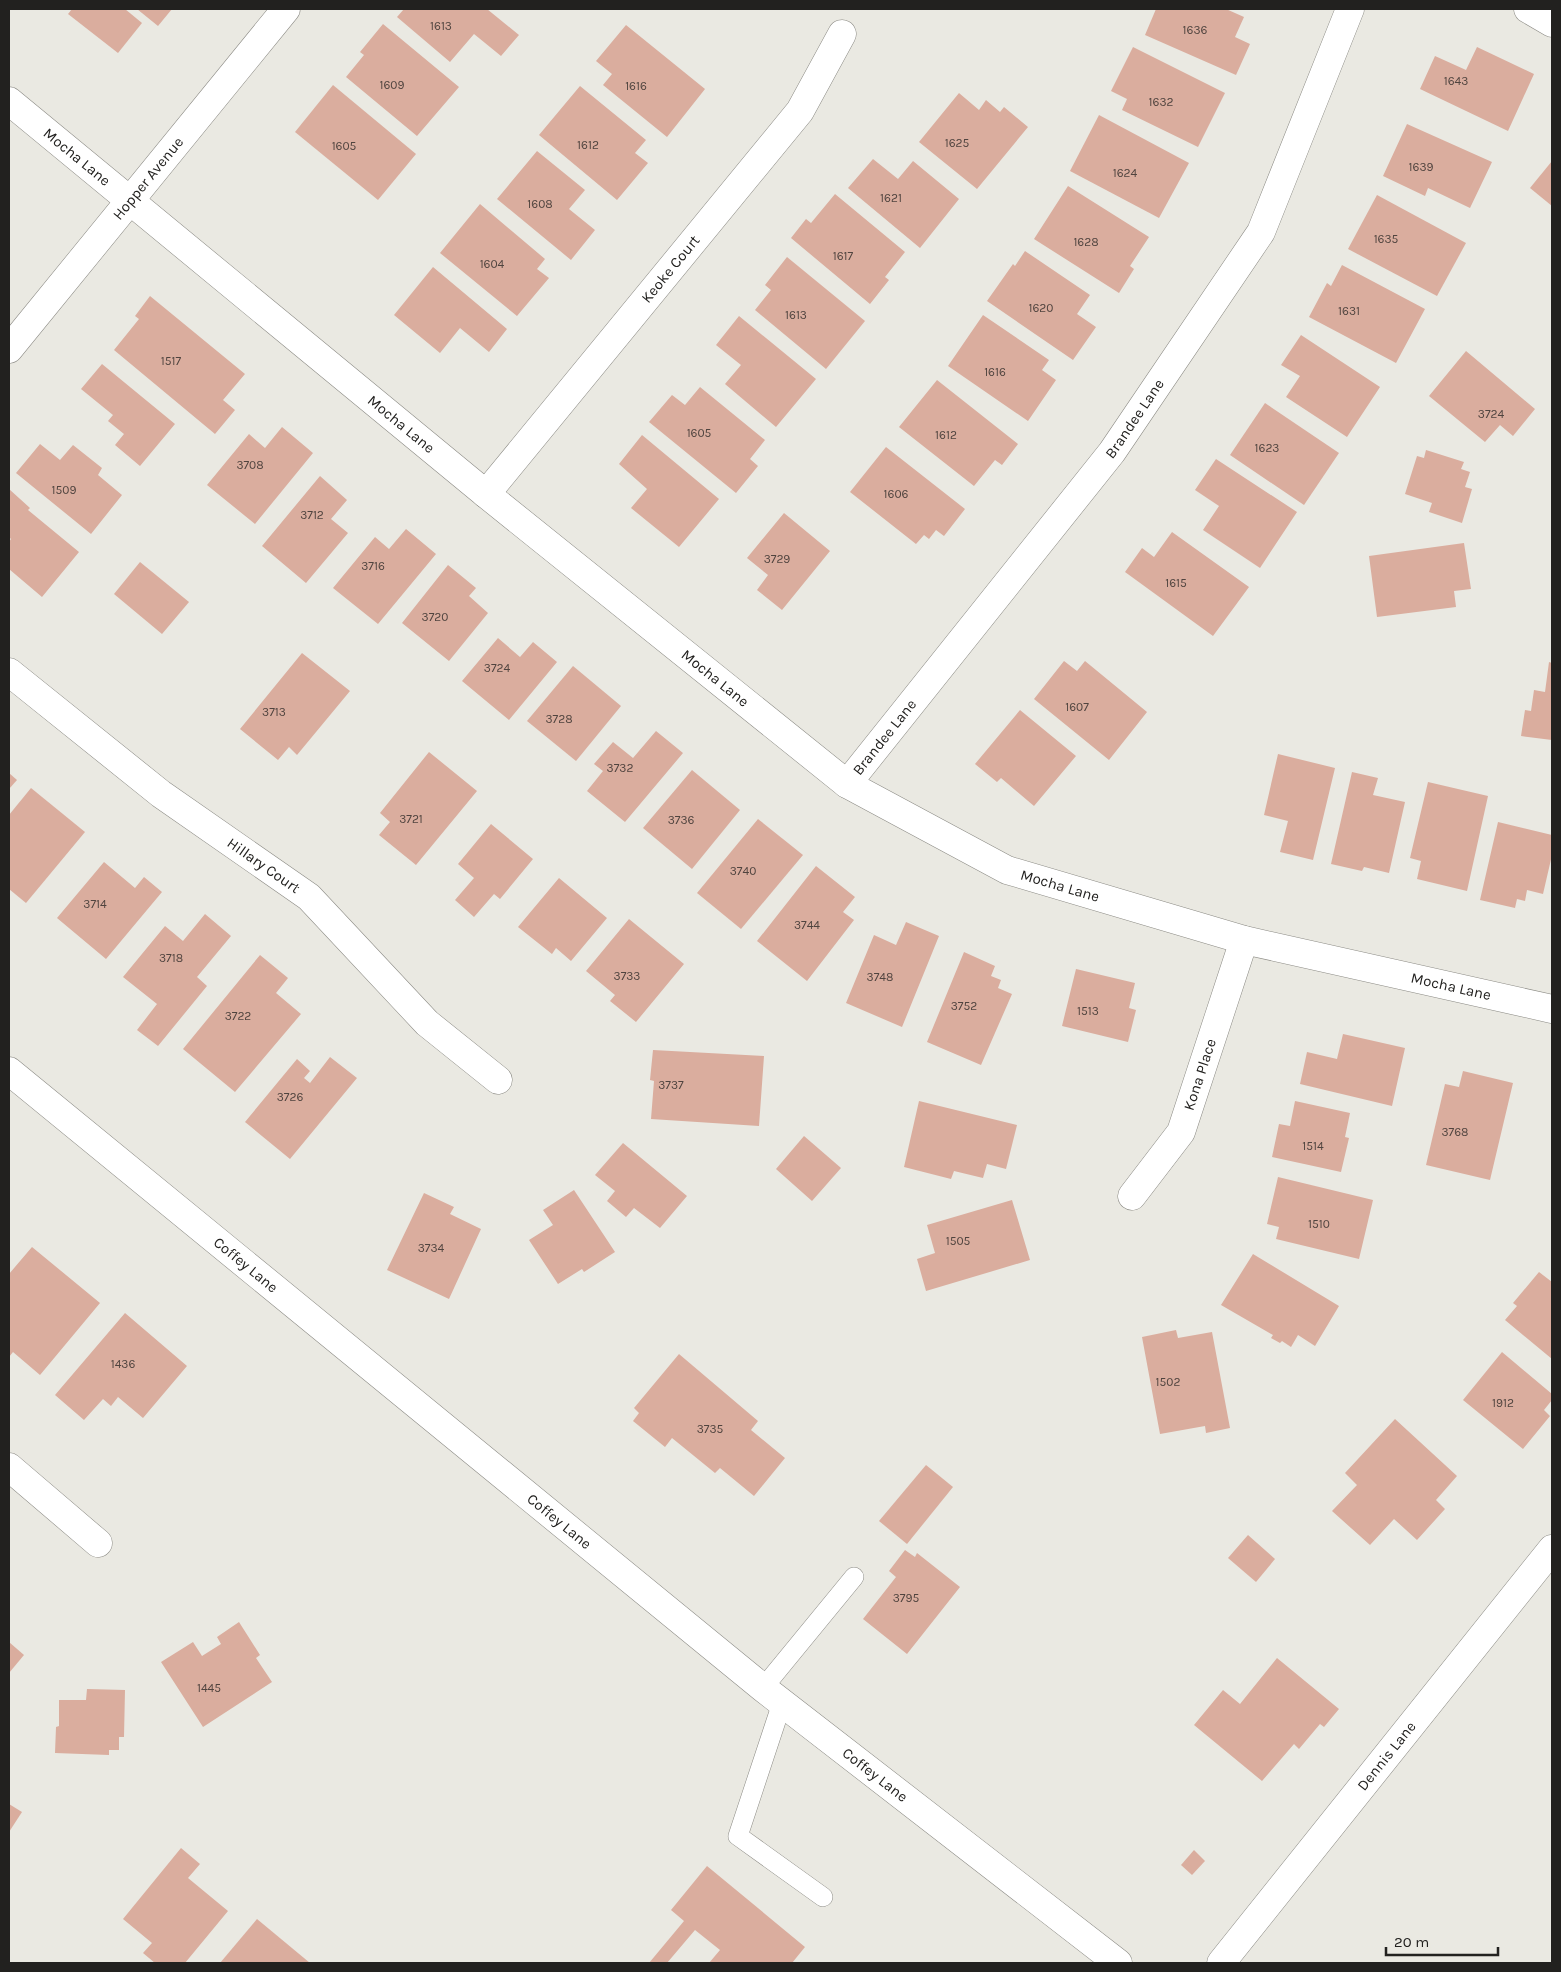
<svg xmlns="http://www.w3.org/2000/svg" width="1561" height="1972" viewBox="0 0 1561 1972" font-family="Karla,sans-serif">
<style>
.building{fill:#daad9e}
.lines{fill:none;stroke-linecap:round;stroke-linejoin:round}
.lane-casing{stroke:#8b8a84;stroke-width:20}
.street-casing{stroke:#8b8a84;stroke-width:29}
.secondary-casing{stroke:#8b8a84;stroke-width:29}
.lane{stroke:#fff;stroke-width:19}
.street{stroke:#fff;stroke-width:28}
.secondary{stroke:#fff;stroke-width:28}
.labels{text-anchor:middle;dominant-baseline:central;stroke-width:4;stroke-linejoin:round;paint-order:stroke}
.number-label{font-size:12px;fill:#50443f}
.street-label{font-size:15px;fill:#22211f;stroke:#eae9e2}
</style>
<rect width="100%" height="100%" fill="#eae9e2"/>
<g class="building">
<path d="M72,9h53l17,14 -24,30 -50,-39z"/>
<path d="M137,9h35l-14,17z"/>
<path d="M404,9h83l32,26 -18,21 -27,-22 -24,28 -53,-45z"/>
<path d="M1156,9h70l18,8 -9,20 15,7 -14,31 -91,-40z"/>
<path d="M383,24l76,63 -42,49 -71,-59 18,-22 -4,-3z"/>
<path d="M626,25l79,64 -38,48 -64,-52 9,-11 -16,-13z"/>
<path d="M1133,47l92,46 -27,54 -76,-37 5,-11 -16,-8z"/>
<path d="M1477,47l57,27 -26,57 -88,-42 15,-33 31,14z"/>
<path d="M333,85l83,69 -38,46 -83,-68z"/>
<path d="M580,86l66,54 -11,13 13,10 -31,37 -78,-65z"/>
<path d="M959,93l20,17 7,-10 14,12 4,-5 24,20 -51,62 -58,-47z"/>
<path d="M1099,115l90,48 -30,55 -89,-47z"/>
<path d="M1407,124l85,38 -22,46 -42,-20 -3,8 -42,-20z"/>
<path d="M537,151l48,39 -16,19 26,21 -24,30 -74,-61z"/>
<path d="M873,159l25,20 15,-18 46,38 -39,49 -72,-60z"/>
<path d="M1552,161v45l-22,-18z"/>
<path d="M1068,186l81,51 -19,29 4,3 -15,24 -85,-54z"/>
<path d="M835,194l70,58 -20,25 4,3 -19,24 -79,-66 15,-19 5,4z"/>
<path d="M1377,195l89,48 -29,53 -89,-47z"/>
<path d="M480,204l65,55 -8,10 12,9 -32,38 -77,-63z"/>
<path d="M1025,251l65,44 -13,19 19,13 -23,33 -86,-59 26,-37 2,2z"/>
<path d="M787,257l78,64 -39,48 -71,-59 16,-20 -6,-5z"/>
<path d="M1342,265l83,44 -29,54 -87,-46 18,-34 4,3z"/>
<path d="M433,267l74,62 -18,23 -29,-24 -20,25 -46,-38z"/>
<path d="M150,296l95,78 -22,26 12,10 -20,24 -101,-84 25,-31 -4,-3z"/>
<path d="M983,315l66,45 -7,10 14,10 -28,41 -80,-55z"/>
<path d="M739,316l77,63 -40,48 -51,-43 16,-19 -25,-20z"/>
<path d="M1301,335l79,52 -33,50 -61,-40 14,-21 -19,-11z"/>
<path d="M1466,351l69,58 -22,27 -13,-11 -15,17 -56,-46z"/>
<path d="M102,364l73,60 -35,42 -25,-21 9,-11 -16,-13 5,-6 -32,-26z"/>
<path d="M937,380l81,64 -16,21 -7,-5 -21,26 -75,-59z"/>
<path d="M700,387l65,53 -15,19 8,7 -22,27 -87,-71 23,-27 13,10z"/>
<path d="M1265,403l74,50 -35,52 -74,-50z"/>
<path d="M282,427l31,26 -58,71 -48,-39 42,-51 16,14z"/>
<path d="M642,435l77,64 -40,48 -48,-39 16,-19 -28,-25z"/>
<path d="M40,444l20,16 13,-15 29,23 -4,7 24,20 -31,39 -75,-61z"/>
<path d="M886,447l79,62 -21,27 -8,-6 -7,9 -5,-4 -8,9 -66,-52z"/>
<path d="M1426,450l38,12 -3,7 9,3 -5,15 7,2 -10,34 -33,-11 3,-9 -27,-9 12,-38 7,2z"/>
<path d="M1216,459l81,53 -37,56 -57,-38 16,-24 -24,-16z"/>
<path d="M320,476l27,24 -16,19 17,14 -42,50 -44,-37z"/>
<path d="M9,489l21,19 -2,2 51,42 -37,45 -33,-28v-27l2,-3 -2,-2z"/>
<path d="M784,513l46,38 -48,59 -25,-20 11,-15 -21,-17z"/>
<path d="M406,529l30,25 -58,70 -45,-36 42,-51 14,12z"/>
<path d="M1172,532l77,55 -36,49 -88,-64 17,-24 12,9z"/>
<path d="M1464,543l7,46 -17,2 2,16 -79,10 -8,-61z"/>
<path d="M140,562l49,40 -27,32 -48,-40z"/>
<path d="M448,565l28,23 -7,8 19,17 -39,48 -47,-38z"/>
<path d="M498,638l22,19 13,-15 24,20 -48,58 -47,-39z"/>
<path d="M302,653l48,38 -53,64 -8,-8 -11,13 -38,-31z"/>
<path d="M1064,661l13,10 8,-10 62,51 -38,48 -75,-61z"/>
<path d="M1549,662l3,1v77l-31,-4 4,-26 6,1 3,-21 11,2z"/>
<path d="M573,666l48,40 -45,55 -49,-40z"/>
<path d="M1020,710l56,46 -42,50 -33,-28 -4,4 -22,-18z"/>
<path d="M656,731l27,22 -58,69 -38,-31 16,-20 -9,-7 19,-22 20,16z"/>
<path d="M429,752l48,39 -61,74 -37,-30 11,-13 -10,-9z"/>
<path d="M1278,754l57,14 -22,92 -33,-8 8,-31 -24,-6z"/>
<path d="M692,770l48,40 -48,59 -49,-41z"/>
<path d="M1352,772l26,6 -5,17 32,7 -16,71 -25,-6 -2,4 -31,-7z"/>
<path d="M9,773l8,7 -8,9z"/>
<path d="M1428,782l60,14 -21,95 -50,-12 4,-18 -11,-3z"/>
<path d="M31,788l54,44 -59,71 -17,-14v-74z"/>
<path d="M758,819l45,36 -62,74 -44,-36z"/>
<path d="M1498,822l54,13v20l-9,39 -16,-4 -2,11 -8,-2 -2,9 -35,-8z"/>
<path d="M491,824l42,35 -33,40 -6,-5 -20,23 -19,-17 19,-22 -16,-14z"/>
<path d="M104,862l31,26 9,-11 18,15 -56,67 -49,-41z"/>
<path d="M816,866l39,31 -12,15 11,8 -47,61 -50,-40z"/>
<path d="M559,878l48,40 -36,43 -15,-13 -4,6 -34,-27z"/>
<path d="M205,914l26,22 -34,41 10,9 -49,60 -21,-16 20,-26 -34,-27 42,-51 18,15z"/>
<path d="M629,919l55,45 -48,58 -26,-21 5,-6 -29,-24z"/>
<path d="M906,922l33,14 -37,91 -56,-24 28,-68 22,10z"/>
<path d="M964,952l31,14 -4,10 10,4 -3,8 14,6 -31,71 -54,-23z"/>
<path d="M260,955l28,23 -12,15 25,21 -66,78 -52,-43z"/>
<path d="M1076,969l59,14 -6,25 7,2 -8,32 -66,-16z"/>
<path d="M1343,1034l62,14 -13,58 -92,-22 7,-32 30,7z"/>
<path d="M653,1050l111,6 -5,70 -108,-7 3,-38 -4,-1z"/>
<path d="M330,1057l27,21 -67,81 -45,-37 52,-63 13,12 -6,7 6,5z"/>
<path d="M1463,1071l50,12 -23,97 -64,-15 19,-81 14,3z"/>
<path d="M919,1101l98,24 -11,44 -19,-5 -4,14 -29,-7 -3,8 -47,-12z"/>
<path d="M1295,1101l55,12 -5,24 4,1 -8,34 -69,-15 7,-33 11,2z"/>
<path d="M804,1136l37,32 -29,33 -36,-32z"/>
<path d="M623,1143l64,53 -27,32 -26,-20 -8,9 -19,-16 8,-10 -20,-16z"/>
<path d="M1278,1177l95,23 -14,59 -83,-20 3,-12 -12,-3z"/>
<path d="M574,1190l41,62 -31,20 -2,-3 -24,15 -29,-44 24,-15 -10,-15z"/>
<path d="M424,1193l30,14 -4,7 31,15 -32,70 -62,-29z"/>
<path d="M1012,1200l18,60 -104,31 -9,-32 18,-6 -8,-28z"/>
<path d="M32,1247l68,56 -60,72 -27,-23 -4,5v-83z"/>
<path d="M1253,1254l86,52 -24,40 -17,-11 -7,12 -9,-6 -2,2 -9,-5 2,-3 -52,-30z"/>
<path d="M1539,1272l13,10v77l-47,-39 12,-14 -4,-3z"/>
<path d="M125,1313l62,53 -44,52 -25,-21 -7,9 -8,-7 -19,21 -29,-25z"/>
<path d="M1176,1330l2,8 34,-6 18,96 -24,5 -1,-7 -45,8 -18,-97z"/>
<path d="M1502,1352l50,42v6l-8,10 6,6 -27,33 -60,-49z"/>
<path d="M679,1354l79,67 -7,9 34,28 -31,38 -34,-28 -5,5 -43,-35 -7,9 -32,-26 6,-8 -5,-5z"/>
<path d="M1395,1419l62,57 -21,24 9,9 -28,31 -23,-21 -24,26 -38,-34 25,-26 -12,-12z"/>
<path d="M926,1465l27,22 -46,57 -28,-23z"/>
<path d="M1248,1535l27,24 -19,23 -28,-24z"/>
<path d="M905,1550l10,7 2,-4 43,34 -53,67 -44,-35 33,-42 -7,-6z"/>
<path d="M239,1622l21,33 -4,3 16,24 -69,45 -42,-65 32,-20 9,14 19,-12 -4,-7z"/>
<path d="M9,1642l15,13 -15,18z"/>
<path d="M1277,1658l62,51 -15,18 -4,-3 -21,25 -5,-5 -32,37 -68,-56 29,-35 17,14z"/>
<path d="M87,1689l38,1 -1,47h-5v13h-10v5l-54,-2 1,-26 3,-1v-26h27z"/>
<path d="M9,1804l13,8 -13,20z"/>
<path d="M181,1848l19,16 -12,14 40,33 -43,52h-30l-12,-10 9,-10 -29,-24z"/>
<path d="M1194,1850l11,11 -13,14 -11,-10z"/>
<path d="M707,1866l98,81 -13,16h-83l11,-13 -25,-20 -28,33h-18l35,-42 -13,-11z"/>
<path d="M257,1919l53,44h-90z"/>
</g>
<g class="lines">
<g class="lane-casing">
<g id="lane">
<path d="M763,1688l91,-111"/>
<path d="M782,1703l-44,133 85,61"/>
</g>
</g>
<g class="street-casing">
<g id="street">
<path d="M1528,9l24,14"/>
<path id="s1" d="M9,101l477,393 361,290 160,86 237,70 308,69"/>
<path id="s2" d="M486,494l314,-383 42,-77"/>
<path id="s3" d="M9,672l152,122 148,103 118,126 71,57"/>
<path id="s4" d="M847,784l265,-332 149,-220 89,-223"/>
<path id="s5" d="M9,1071l754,617 355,275"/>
<path id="s6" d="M1132,1196l49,-64 63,-192"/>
<path d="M9,1467l89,76"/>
<path id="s7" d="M1221,1963l331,-414"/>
</g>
</g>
<g class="secondary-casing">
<g id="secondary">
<path id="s8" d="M9,349l277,-340"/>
</g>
</g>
<use href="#lane" class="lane"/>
<use href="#street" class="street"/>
<use href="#secondary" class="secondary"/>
</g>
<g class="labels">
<g class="number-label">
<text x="441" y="26">1613</text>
<text x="1195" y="30">1636</text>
<text x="1456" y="81">1643</text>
<text x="392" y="85">1609</text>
<text x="636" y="86">1616</text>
<text x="1161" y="102">1632</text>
<text x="957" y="143">1625</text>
<text x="588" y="145">1612</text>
<text x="344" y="146">1605</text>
<text x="1421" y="167">1639</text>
<text x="1125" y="173">1624</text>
<text x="891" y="198">1621</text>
<text x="540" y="204">1608</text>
<text x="1386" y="239">1635</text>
<text x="1086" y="242">1628</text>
<text x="843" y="256">1617</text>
<text x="492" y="264">1604</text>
<text x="1041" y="308">1620</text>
<text x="1349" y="311">1631</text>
<text x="796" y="315">1613</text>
<text x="171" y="361">1517</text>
<text x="995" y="372">1616</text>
<text x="1491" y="414">3724</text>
<text x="699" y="433">1605</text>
<text x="946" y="435">1612</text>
<text x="1267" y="448">1623</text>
<text x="250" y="465">3708</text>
<text x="64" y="490">1509</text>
<text x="896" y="494">1606</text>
<text x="312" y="515">3712</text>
<text x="777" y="559">3729</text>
<text x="373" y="566">3716</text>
<text x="1176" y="583">1615</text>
<text x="435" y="617">3720</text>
<text x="497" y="668">3724</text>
<text x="1077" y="707">1607</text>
<text x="274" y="712">3713</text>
<text x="559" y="719">3728</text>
<text x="620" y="768">3732</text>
<text x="411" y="819">3721</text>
<text x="681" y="820">3736</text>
<text x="743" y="871">3740</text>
<text x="95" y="904">3714</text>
<text x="807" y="925">3744</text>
<text x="171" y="958">3718</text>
<text x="627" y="976">3733</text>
<text x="880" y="977">3748</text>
<text x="964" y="1006">3752</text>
<text x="1088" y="1011">1513</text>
<text x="238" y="1016">3722</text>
<text x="671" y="1085">3737</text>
<text x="290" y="1097">3726</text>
<text x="1455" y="1132">3768</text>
<text x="1313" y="1146">1514</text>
<text x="1319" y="1224">1510</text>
<text x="958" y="1241">1505</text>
<text x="431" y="1248">3734</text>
<text x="123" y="1364">1436</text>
<text x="1168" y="1382">1502</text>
<text x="1503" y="1403">1912</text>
<text x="710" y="1429">3735</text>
<text x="906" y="1598">3795</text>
<text x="209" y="1688">1445</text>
</g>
<g class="street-label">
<text stroke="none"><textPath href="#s1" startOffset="88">Mocha Lane</textPath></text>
<text stroke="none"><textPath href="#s8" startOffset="220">Hopper Avenue</textPath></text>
<text stroke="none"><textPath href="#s2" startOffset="291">Keoke Court</textPath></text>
<text stroke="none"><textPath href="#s4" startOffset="465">Brandee Lane</textPath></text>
<text stroke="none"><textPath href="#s1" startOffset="508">Mocha Lane</textPath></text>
<text stroke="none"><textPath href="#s1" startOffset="912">Mocha Lane</textPath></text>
<text stroke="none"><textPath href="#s4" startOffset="60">Brandee Lane</textPath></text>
<text stroke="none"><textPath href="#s3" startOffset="320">Hillary Court</textPath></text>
<text stroke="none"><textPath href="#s1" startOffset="1318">Mocha Lane</textPath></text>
<text stroke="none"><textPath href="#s1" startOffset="1722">Mocha Lane</textPath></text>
<text stroke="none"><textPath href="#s6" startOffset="141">Kona Place</textPath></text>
<text stroke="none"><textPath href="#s5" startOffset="306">Coffey Lane</textPath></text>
<text stroke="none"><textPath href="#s5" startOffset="711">Coffey Lane</textPath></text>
<text stroke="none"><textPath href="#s7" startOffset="265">Dennis Lane</textPath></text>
<text stroke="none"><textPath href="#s5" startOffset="1116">Coffey Lane</textPath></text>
</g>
</g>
<rect width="1561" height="1972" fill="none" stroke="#22211f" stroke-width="20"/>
<path d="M1386 1947v8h112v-8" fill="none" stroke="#22211f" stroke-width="2.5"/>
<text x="1394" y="1947" font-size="15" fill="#22211f" stroke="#eae9e2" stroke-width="4" paint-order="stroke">20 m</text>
</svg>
